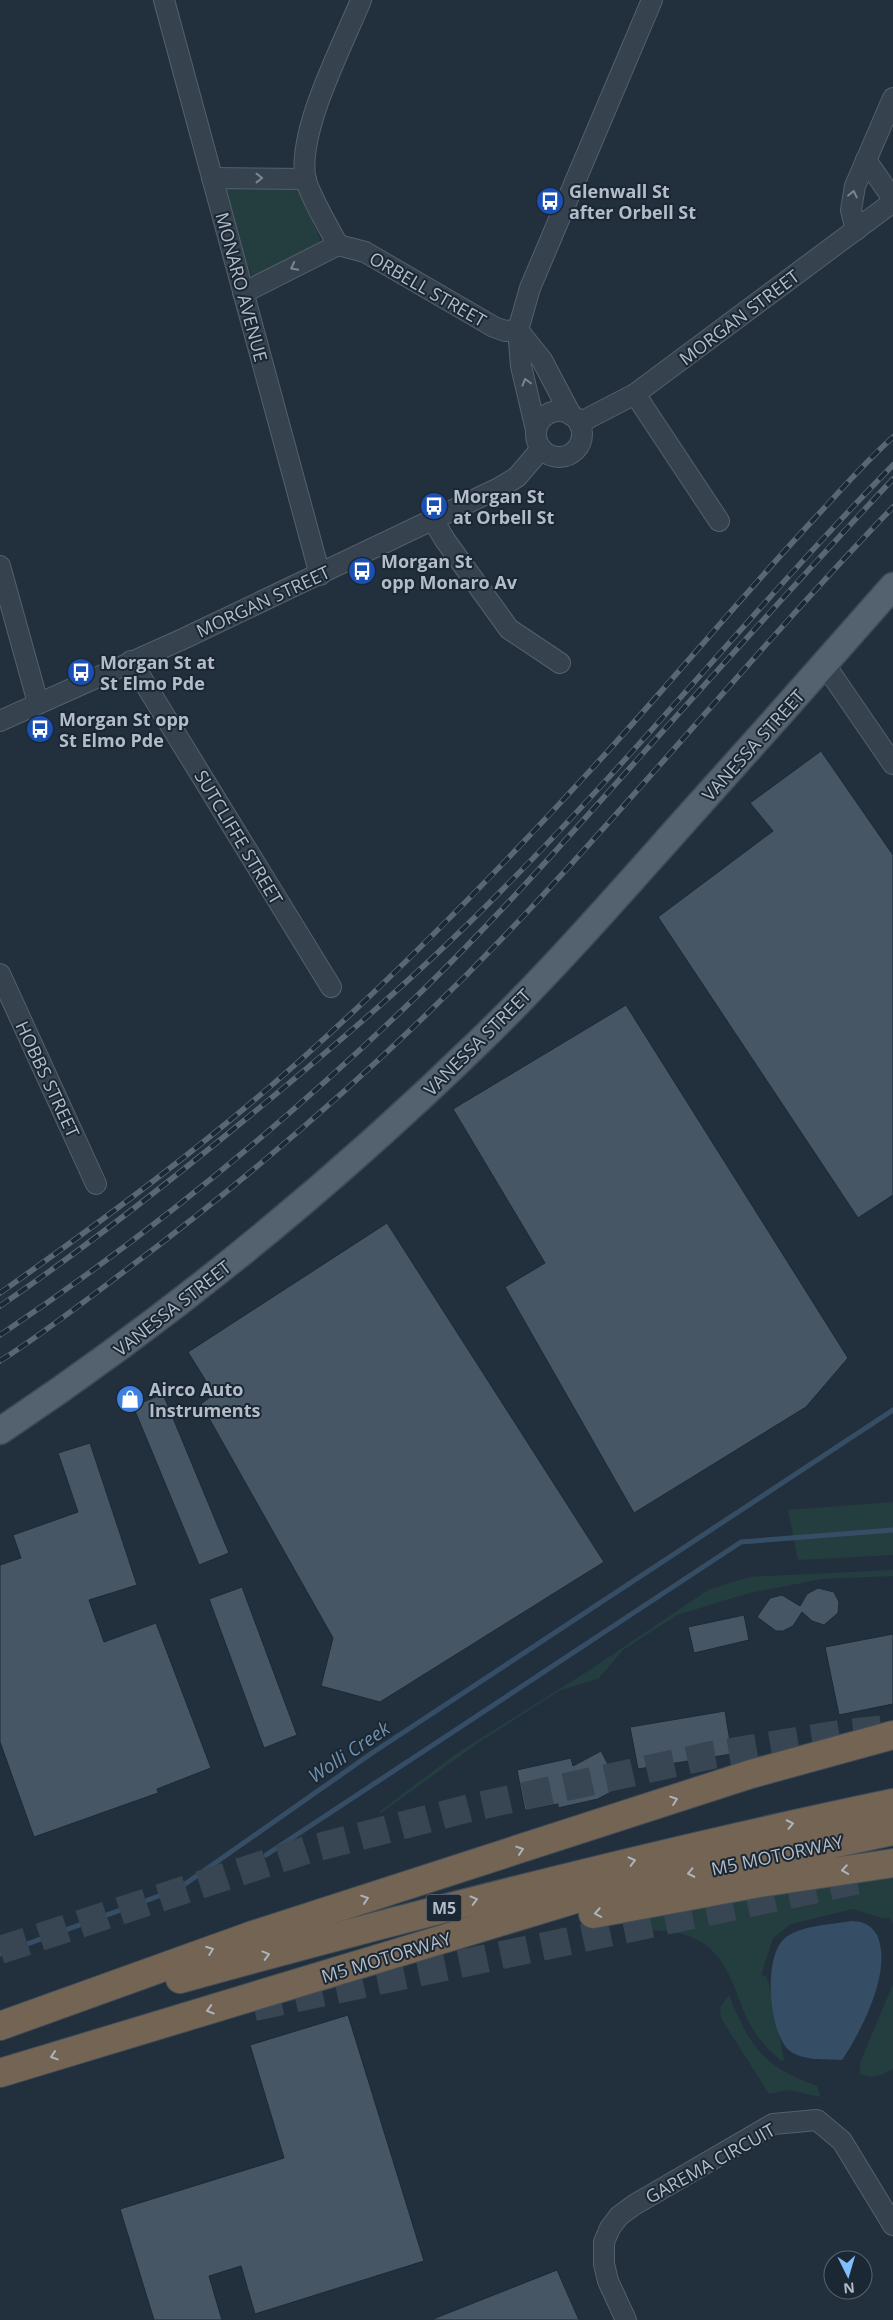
<svg xmlns="http://www.w3.org/2000/svg" width="893" height="2320" viewBox="0 0 893 2320" font-family="'Open Sans',sans-serif">
<style>
.green{fill:#243e3f}
.water{fill:#354e66}
.lines{fill:none;stroke-linecap:round;stroke-linejoin:round}
.stream{stroke:#354e66;stroke-width:5}
.building{fill:#465664;stroke:#1d2935}
.highway-tunnel{stroke:#384553;stroke-width:28;stroke-dasharray:28 14;stroke-linecap:butt}
.minor-casing{stroke:#54606c;stroke-width:22}
.major-casing{stroke:#3f4b57;stroke-width:29}
.highway-casing{stroke:#414d59;stroke-width:30}
.minor{stroke:#36424e;stroke-width:20}
.major{stroke:#54616e;stroke-width:26}
.highway{stroke:#746453;stroke-width:28}
.rail-casing{stroke:#586775;stroke-width:5.5}
.rail{stroke:#1b2733;stroke-width:4;stroke-dasharray:11;stroke-linecap:butt}
.oneway{stroke:#7a8692}
.oneway2{stroke:#acb4bd}
.labels{text-anchor:middle;dominant-baseline:central;stroke-width:4;stroke-linejoin:round;paint-order:stroke}
.shield{fill:#1b2733;stroke:#85909c;stroke-width:1}
.shield-label{font-size:16px;font-weight:bold;fill:#b2bdc9}
.poi-label{font-size:18px;font-weight:bold;fill:#b2bdc9;stroke:#1b2733;text-anchor:start}
.street-label{font-size:18px;fill:#b2bdc9;stroke:#1b2733}
.water-label{font-size:19px;font-style:italic;fill:#7091ae;stroke:#1b2733}
</style>
<rect width="100%" height="100%" fill="#22303e"/>
<g class="green">
<path d="M297,184l25,59 -69,35 -14,-31 -20,-60z"/>
<path d="M893,1502v53l-95,5 -10,-50z"/>
<path d="M893,1570v6l-71,3 -73,14 -72,22 -54,35 -24,28 -40,13 -81,52 -97,70 -1,-2 76,-57 132,-83 120,-81 41,-13z"/>
<path d="M893,1876v48l-3,-6h-8l-29,-9 -62,15 -18,14 -12,37 5,1 3,8 15,76 -3,1c-12,-11 -22,-21 -30,-35 -16,-29 -18,-61 -47,-82 -27,-19 -53,-8 -76,-22l103,-21z"/>
<path d="M893,1984v85c-12,6 -20,11 -33,5v-11z"/>
<path d="M729,1995c21,52 34,72 88,91l4,11 -33,-7 -19,4 -48,-76 -1,-11z"/>
</g>
<path class="water" d="M851,1921c12,0 20,4 26,14 16,35 -15,95 -35,125 -17,-1 -38,1 -52,-9 -21,-16 -27,-91 -7,-111 15,-15 48,-15 68,-19z"/>
<g class="lines">
<g class="stream">
<path d="M266,1855l475,-313 152,-12"/>
<path d="M0,1954l178,-65 194,-136 521,-343"/>
</g>
</g>
<g class="building">
<path d="M821,751l72,104v340l-35,23 -200,-301 115,-86 -23,-28z"/>
<path d="M626,1005l222,353 -42,49 -172,106 -129,-226 40,-24 -92,-154z"/>
<path d="M387,1223l217,339 -224,140 -59,-16 12,-48 -132,-234 13,-10 -26,-42z"/>
<path d="M163,1394l66,159 -30,12 -66,-159z"/>
<path d="M90,1443l47,142 -48,15 15,42 52,-19 55,145 -54,21 1,4 -124,44 -34,-95v-177l21,-7 -8,-23 65,-23 -20,-59z"/>
<path d="M242,1587l55,148 -33,13 -55,-149z"/>
<path d="M818,1588l16,4 5,10 -1,11 -14,12 -12,-4 -10,-9 -9,14 -10,5h-7l-19,-14 13,-19 12,-3 18,11 7,-12z"/>
<path d="M744,1615l5,25 -55,13 -6,-26z"/>
<path d="M893,1634v70l-54,11 -14,-68z"/>
<path d="M725,1711l7,43 -94,15 -8,-42z"/>
<path d="M601,1751l19,36 -22,12 -40,9v-4l-33,6 -8,-40 54,-12 2,8z"/>
<path d="M348,2015l76,246 -169,53 -14,-48 -32,10 13,44h-68l-34,-111 164,-51 -34,-113z"/>
<path d="M557,2270l22,50h-145l-1,-1z"/>
</g>
<g class="lines">
<g class="highway-tunnel">
<path d="M0,1950l307,-100 163,-42 242,-53 128,-21 45,-5"/>
<path d="M254,2007l606,-127"/>
</g>
<g class="minor-casing">
<g id="minor">
<path d="M164,0l156,575"/>
<path d="M866,160l27,39"/>
<path d="M212,178l94,1"/>
<path d="M856,230l-5,-20 4,-24 38,-88"/>
<path d="M338,245c-8,-15 -31,-54 -33,-69 -6,-49 37,-129 56,-176"/>
<path d="M243,293l95,-48 27,7 129,75 11,4 13,-1"/>
<path d="M518,330l24,30 29,55"/>
<path d="M635,394l84,127"/>
<circle cx="559" cy="434" r="23"/>
<path d="M579,423l56,-29 258,-192"/>
<path d="M536,430l-15,-64 -3,-36 12,-42 122,-288"/>
<path d="M433,520l12,20 64,89 51,34"/>
<path d="M0,566l38,137"/>
<path d="M131,661l200,326"/>
<path d="M825,665l68,99"/>
<path d="M0,721l185,-83 314,-150 18,-11 24,-28"/>
<path d="M0,974l96,210"/>
<path d="M626,2320l-18,-39 -4,-17v-22l6,-14 9,-12 15,-11 139,-81 44,-4 25,21 51,84"/>
</g>
</g>
<g class="major-casing">
<path id="major" d="M0,1431c172,-115 332,-246 480,-390 70,-68 134,-141 199,-214 72,-80 143,-160 214,-241"/>
</g>
<g class="highway-casing">
<g id="highway">
<path d="M593,1914l166,-31 134,-20"/>
<path d="M180,1979c236,-65 473,-126 713,-176"/>
<path d="M0,2026l253,-91 498,-161 142,-39"/>
<path d="M0,2073l579,-175 314,-67"/>
</g>
</g>
<use href="#minor" class="minor"/>
<use href="#major" class="major"/>
<use href="#highway" class="highway"/>
<g class="rail-casing">
<g id="rail">
<path d="M0,1293c105,-74 209,-151 305,-237 99,-89 192,-184 282,-282 78,-84 150,-173 228,-256 26,-28 50,-56 78,-81"/>
<path d="M0,1306c82,-56 159,-116 236,-179 93,-76 184,-153 268,-239 135,-136 255,-286 389,-423"/>
<path d="M0,1335c151,-101 290,-216 420,-342 79,-77 152,-160 225,-242 82,-91 164,-183 248,-272"/>
<path d="M0,1361c44,-28 85,-60 126,-91 144,-108 281,-229 404,-361 123,-132 238,-272 363,-402"/>
</g>
</g>
<use href="#rail" class="rail"/>
</g>
<defs><path id="oneway-chevron" d="M-2-3.5L2.5 0L-2 3.5" fill="none" stroke-width="1.6" stroke-linecap="round" stroke-linejoin="round" transform="scale(1.25)"/></defs>
<g class="oneway">
<use href="#oneway-chevron" transform="translate(259 178)"/>
<use href="#oneway-chevron" transform="translate(853 194) rotate(-78)"/>
<use href="#oneway-chevron" transform="translate(294 267) rotate(153)"/>
<use href="#oneway-chevron" transform="translate(526 382) rotate(-105)"/>
</g>
<g class="oneway2">
<use href="#oneway-chevron" transform="translate(674 1800) rotate(-19)"/>
<use href="#oneway-chevron" transform="translate(790 1824) rotate(-12)"/>
<use href="#oneway-chevron" transform="translate(520 1850) rotate(-18)"/>
<use href="#oneway-chevron" transform="translate(632 1861) rotate(-14)"/>
<use href="#oneway-chevron" transform="translate(845 1870) rotate(171)"/>
<use href="#oneway-chevron" transform="translate(691 1873) rotate(168)"/>
<use href="#oneway-chevron" transform="translate(365 1899) rotate(-18)"/>
<use href="#oneway-chevron" transform="translate(474 1900) rotate(-15)"/>
<use href="#oneway-chevron" transform="translate(598 1913) rotate(170)"/>
<use href="#oneway-chevron" transform="translate(210 1950) rotate(-20)"/>
<use href="#oneway-chevron" transform="translate(266 1955) rotate(-15)"/>
<use href="#oneway-chevron" transform="translate(210 2010) rotate(164)"/>
<use href="#oneway-chevron" transform="translate(54 2056) rotate(162)"/>
</g>
<defs>
<g id="bus-disc" transform="scale(1.4375)"><circle r="9.5" fill="#1a4fb4" stroke="#1b2733"/><path d="M-5-6H5V4H4V6H2V4H-2V6H-4V4H-5ZM-3.5-4V0h7V-4ZM-3.5 1.2v1.5H-2V1.2ZM2 1.2v1.5H3.5V1.2Z" fill="#fff"/></g>
<g id="shop-disc" transform="scale(1.4375)"><circle r="9.5" fill="#3f7fe0" stroke="#1b2733"/><path d="M-5-2.5h2.3a2.7 3.5 0 0 1 5.4 0H5L5.5 6h-11ZM-1.5-2.5h3a1.5 2.3 0 0 0-3 0Z" fill="#fff"/></g>
</defs>
<g fill-rule="evenodd">
<use href="#bus-disc" x="550" y="201"/>
<use href="#bus-disc" x="434" y="506"/>
<use href="#bus-disc" x="362" y="571"/>
<use href="#bus-disc" x="81" y="672"/>
<use href="#bus-disc" x="40" y="729"/>
<use href="#shop-disc" x="130" y="1399"/>
</g>
<g class="labels">
<rect class="shield" x="426.5" y="1894.5" width="35" height="27" rx="4"/>
<g class="shield-label">
<text x="444" y="1908">M5</text>
</g>
<g class="poi-label">
<text x="569" y="191">Glenwall St<tspan x="569" dy="21">after Orbell St</tspan></text>
<text x="453" y="496">Morgan St<tspan x="453" dy="21">at Orbell St</tspan></text>
<text x="381" y="561">Morgan St<tspan x="381" dy="21">opp Monaro Av</tspan></text>
<text x="100" y="662">Morgan St at<tspan x="100" dy="21">St Elmo Pde</tspan></text>
<text x="59" y="719">Morgan St opp<tspan x="59" dy="21">St Elmo Pde</tspan></text>
<text x="149" y="1389">Airco Auto<tspan x="149" dy="21">Instruments</tspan></text>
</g>
<g class="street-label">
<text transform="translate(242 287) rotate(75)">MONARO AVENUE</text>
<text transform="translate(428 289) rotate(30)">ORBELL STREET</text>
<text transform="translate(739 317) rotate(-37)">MORGAN STREET</text>
<text transform="translate(263 601) rotate(-25)">MORGAN STREET</text>
<text transform="translate(753 745) rotate(-48)">VANESSA STREET</text>
<text transform="translate(239 837) rotate(59)">SUTCLIFFE STREET</text>
<text transform="translate(477 1042) rotate(-45)">VANESSA STREET</text>
<text transform="translate(48 1079) rotate(65)">HOBBS STREET</text>
<text transform="translate(172 1308) rotate(-38)">VANESSA STREET</text>
<text transform="translate(777 1855) rotate(-12)">M5 MOTORWAY</text>
<text transform="translate(386 1957) rotate(-17)">M5 MOTORWAY</text>
<text transform="translate(710 2163) rotate(-29)">GAREMA CIRCUIT</text>
</g>
<g class="water-label">
<text transform="translate(349 1752) rotate(-34)">Wolli Creek</text>
</g>
</g>
<g transform="translate(848 2275) rotate(175)"><circle r="24" fill="#1b2733" stroke="#57636f"/>
<path d="M0-4L9 19L0 12L-9 19Z" fill="#82bdfe"/>
<text y="-8" font-size="14" font-weight="bold" text-anchor="middle" fill="#b2bdc9">N</text>
</g>
</svg>
